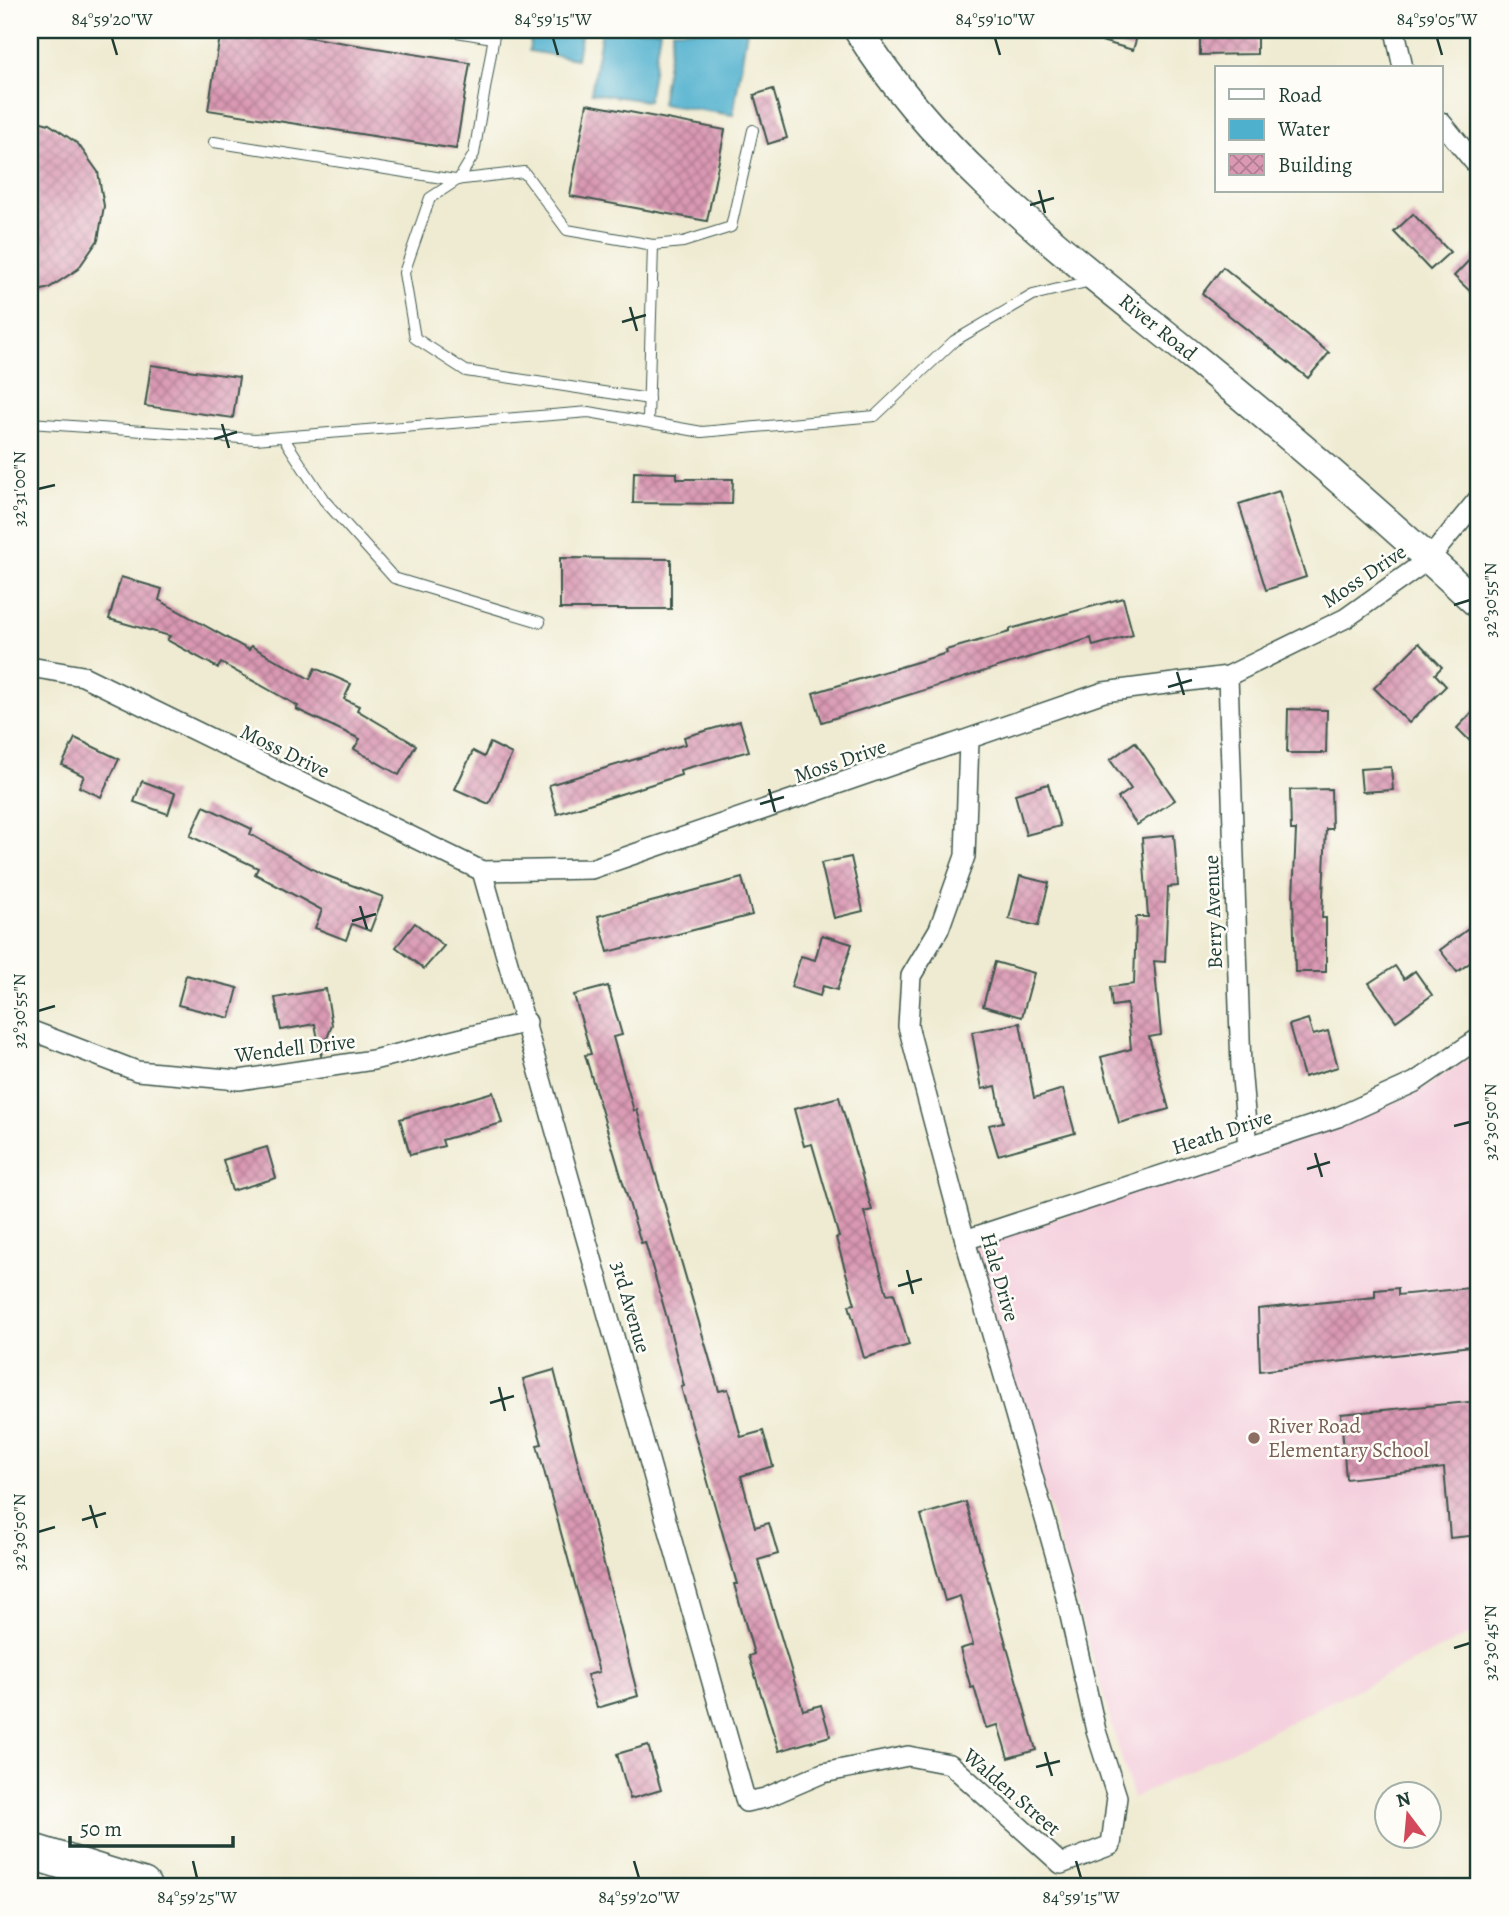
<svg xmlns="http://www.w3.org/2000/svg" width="1509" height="1916" viewBox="0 0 1509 1916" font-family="Alegreya,serif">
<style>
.built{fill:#f4cfdd}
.water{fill:#4fb0ce;stroke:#377681;stroke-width:2}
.building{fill:url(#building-cross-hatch)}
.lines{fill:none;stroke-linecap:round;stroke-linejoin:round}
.lane-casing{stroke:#3e574c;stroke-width:12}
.street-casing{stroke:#3e574c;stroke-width:22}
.secondary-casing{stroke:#3e574c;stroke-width:31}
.highway-casing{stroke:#3e574c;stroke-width:38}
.lane{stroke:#fff;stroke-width:10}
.street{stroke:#fff;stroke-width:19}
.secondary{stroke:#fff;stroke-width:28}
.highway{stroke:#fff;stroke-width:35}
.ticks{fill:none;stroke:#1f3d34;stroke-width:2.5}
.education-dot{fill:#8d6e63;stroke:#fdfcf7;stroke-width:2.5}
.labels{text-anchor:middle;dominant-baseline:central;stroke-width:5;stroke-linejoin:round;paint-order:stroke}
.street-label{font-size:21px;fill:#1f3d34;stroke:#fdfcf7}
.education-label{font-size:21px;fill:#785e54;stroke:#fdfcf7;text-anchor:start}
.neatline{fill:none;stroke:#1f3d34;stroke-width:2.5}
.ticks-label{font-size:18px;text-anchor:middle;fill:#1f3d34}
</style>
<defs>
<pattern id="building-cross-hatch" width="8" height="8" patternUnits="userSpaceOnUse" patternTransform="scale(1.75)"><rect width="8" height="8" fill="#da98b3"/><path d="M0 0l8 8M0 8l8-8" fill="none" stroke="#b07d92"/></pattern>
</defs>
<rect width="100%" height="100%" fill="#fdfcf7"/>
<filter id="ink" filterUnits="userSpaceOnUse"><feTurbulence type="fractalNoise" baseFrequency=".0143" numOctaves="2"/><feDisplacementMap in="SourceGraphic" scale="14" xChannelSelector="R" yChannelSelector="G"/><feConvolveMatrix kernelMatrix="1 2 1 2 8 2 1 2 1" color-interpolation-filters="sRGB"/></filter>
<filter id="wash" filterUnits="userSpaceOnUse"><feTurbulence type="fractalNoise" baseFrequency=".00686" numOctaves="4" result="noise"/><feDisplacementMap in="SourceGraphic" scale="28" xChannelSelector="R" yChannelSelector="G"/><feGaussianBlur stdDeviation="1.57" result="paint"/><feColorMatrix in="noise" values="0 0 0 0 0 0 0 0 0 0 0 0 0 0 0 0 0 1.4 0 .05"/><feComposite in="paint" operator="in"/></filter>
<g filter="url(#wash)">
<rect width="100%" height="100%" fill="#efebd2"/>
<path class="built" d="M1479,1051v579l-346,168 -159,-553 367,-120 76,-33z"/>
<g class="water">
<path d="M532,30h50l-5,29 -48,-8z"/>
<path d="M602,30h58l-12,71 -57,-8z"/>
<path d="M673,30h74l-14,85 -72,-11z"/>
</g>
<g id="blocks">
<g class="building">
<path d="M221,30h43l206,33 -14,86 -248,-39z"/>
<path d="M1081,30h58l-6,20 -53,-15z"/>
<path d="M1200,30h57v24l-57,1z"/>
<path d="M773,89l14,49 -19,6 -14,-49z"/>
<path d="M587,104l138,26 -18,91 -137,-25z"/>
<path d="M30,119l19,5 29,20 20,28 6,34 -6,34 -20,29 -29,19 -19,6z"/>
<path d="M1413,214l37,38 -20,18 -36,-38z"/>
<path d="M1479,250v50l-25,-24z"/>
<path d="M1223,267l106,86 -21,25 -106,-84z"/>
<path d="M151,365l88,12 -6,41 -88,-12z"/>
<path d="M634,472l43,1v6h56l-1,25 -99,-1z"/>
<path d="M1279,491l27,86 -40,13 -27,-86z"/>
<path d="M560,558l111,1v50h-111z"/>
<path d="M121,577l41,12 -3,11 90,50 2,-4 59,33 5,-11 36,16 -7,15 15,7 -2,4 59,35 -17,30 -45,-26 6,-10 -64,-30 2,-3 -77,-43 -3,5 -51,-28 3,-4 -61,-17z"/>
<path d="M1123,598l10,37 -40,11 -2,-8 -269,84 -9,-29 134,-40 -1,-3 64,-18v-3z"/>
<path d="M1419,643l23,24 -7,7 11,12 -37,37 -35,-35z"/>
<path d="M1479,705v45l-22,-22z"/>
<path d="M1288,709l39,1 -1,43h-39z"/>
<path d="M740,721l9,30 -69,19 1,5 -124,39 -8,-29 137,-41 -2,-7z"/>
<path d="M75,738l44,21 -18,38 -22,-10 5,-11 -22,-11z"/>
<path d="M1135,742l40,58 -38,25 -19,-27 13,-9 -21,-29z"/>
<path d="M490,743l22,11 -23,50 -34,-15 18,-38 11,6z"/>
<path d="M1391,767l2,23 -31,2 -2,-23z"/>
<path d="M142,781l33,12 -7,21 -34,-12z"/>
<path d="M1048,784l12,42 -34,9 -11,-41z"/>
<path d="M1331,789l1,40h-6l-4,89h4v54h-31l-2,-74 3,-68h-5l-1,-40z"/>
<path d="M204,806l48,23 -2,5 70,39 63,24 -13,34 -18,-7 -6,16 -31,-12 7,-18 -67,-36 3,-6 -68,-32z"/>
<path d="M1174,835l4,51 -10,1 -3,75 -11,-1 7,74 -12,2 20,72 -50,14 -18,-66 30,-8 -4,-45 -15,2 -2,-19 24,-3 2,-67h12l-6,-79z"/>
<path d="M851,857l12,54 -29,7 -13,-55z"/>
<path d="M1020,876l29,7 -11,43 -29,-7z"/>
<path d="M742,878l10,37 -144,37 -10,-36z"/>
<path d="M1479,921v35l-22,16 -17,-22z"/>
<path d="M415,923l29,23 -20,23 -28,-22z"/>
<path d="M822,935l30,9 -15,46 -14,-4 -3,10 -29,-9 10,-31 14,4z"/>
<path d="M995,962l39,11 -12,44 -39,-11z"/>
<path d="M1395,966l9,13 11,-8 17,24 -36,26 -27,-38z"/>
<path d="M186,975l52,13 -8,30 -52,-13z"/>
<path d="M608,986l14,49 -9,2 21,74 3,-1 82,281 9,-2 13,48 22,-6 10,35 -32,10 14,51 14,-4 9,31 -20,6 45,150 18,-5 9,31 -51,15 -30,-95 5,-2 -20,-70h3l-56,-197 3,-1 -17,-68 -22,-76 -4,1 -56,-188 6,-1 -17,-59z"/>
<path d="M326,989l6,36 -11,30 -6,-31 -34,6 -6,-32z"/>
<path d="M1308,1019l5,16 15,-4 10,36 -34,10 -15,-52z"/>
<path d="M1020,1023l14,75 29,-9 12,44 -77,22 -9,-30 14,-3 -7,-36 -14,3 -10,-57z"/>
<path d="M493,1092l9,31 -60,17 2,6 -34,9 -10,-36z"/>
<path d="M839,1097l33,113 -8,2 23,82 7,-1 15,52 -45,13 -15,-53 6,-1 -19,-66 3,-1 -27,-93 -8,2 -10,-37z"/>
<path d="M267,1147l9,31 -44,13 -9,-31z"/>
<path d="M1479,1287v58l-219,26 -2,-62 117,-12v-7l23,-2v7z"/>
<path d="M554,1370l84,326 -41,12 -10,-33 12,-3 -62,-227 5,-1 -19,-65z"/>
<path d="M1479,1401v134l-29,3 -6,-70 -98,11 -5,-65z"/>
<path d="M966,1502l70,248 -28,8 -10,-33 -12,3 -12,-41 -3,1 -11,-39 13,-4 -13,-49 -15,5 -24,-86z"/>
<path d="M648,1745l13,45 -31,9 -13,-45z"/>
</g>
</g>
</g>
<g filter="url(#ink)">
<use href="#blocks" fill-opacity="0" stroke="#3e574c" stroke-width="2"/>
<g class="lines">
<g class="lane-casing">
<g id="lane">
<path d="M444,30l49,8"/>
<path d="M495,30l-21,124 -15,25 -29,19 -26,75 11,65 51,33 183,28"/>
<path d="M214,142l241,38 69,-8 43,58 86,15 30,-3 48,-15 22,-97"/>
<path d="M648,421l5,-176"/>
<path d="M30,423l225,16 334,-27 113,20 173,-16 79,-75 79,-46 58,-14"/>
<path d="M283,437l41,63 70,78 146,44"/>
</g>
</g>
<g class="street-casing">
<g id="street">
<path d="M1395,30l8,38"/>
<path d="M1441,122l38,46"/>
<path d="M30,667l53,9 399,195 109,-2 513,-177 124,-16 118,-58 83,-59 50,-61"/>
<path d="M1228,676l13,391 7,80"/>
<path d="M482,871l264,931 19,-4 58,-25 85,-17 42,8 111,100 50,-19 6,-48 -21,-66 -36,-160 -95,-331 -57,-214 3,-50 28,-47 26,-73 4,-115"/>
<path d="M30,1030l107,41 102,9 134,-20 154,-38"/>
<path d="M965,1240l373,-123 77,-35 64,-44"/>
</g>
</g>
<g class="secondary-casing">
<path id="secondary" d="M858,30c83,134 216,229 337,328 97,79 192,162 284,247"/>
</g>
<g class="highway-casing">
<path id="highway" d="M30,1851l113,35"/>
</g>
<use href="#lane" class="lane"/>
<use href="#street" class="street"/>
<use href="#secondary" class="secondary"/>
<use href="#highway" class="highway"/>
</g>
</g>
<path class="ticks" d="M112,38l5,17M553,38l5,17M995,38l5,17M1437,38l5,17M1039,190l6,23M1030,205l24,-7M630,307l7,24M622,322l24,-7M222,424l7,24M214,439l23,-7M38,489l17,-4M1454,605l16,-5M1177,672l7,23M1168,687l24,-7M769,789l6,23M760,804l24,-7M360,906l7,23M352,921l24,-7M38,1011l17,-5M1454,1126l16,-4M1315,1153l7,24M1307,1169l23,-7M907,1270l6,24M898,1286l24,-7M499,1387l6,24M490,1403l24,-7M90,1505l7,23M82,1520l24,-7M38,1532l17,-5M1454,1648l16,-5M1045,1752l7,24M1036,1767l24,-6M193,1861l4,17M634,1861l5,17M1076,1861l5,17"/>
<circle class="education-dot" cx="1254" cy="1438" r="7"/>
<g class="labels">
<g class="street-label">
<text transform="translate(1158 327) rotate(39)">River Road</text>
<text transform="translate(1364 576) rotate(-34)">Moss Drive</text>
<text transform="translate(285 751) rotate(26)">Moss Drive</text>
<text transform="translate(840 761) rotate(-19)">Moss Drive</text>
<text transform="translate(1213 912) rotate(-92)">Berry Avenue</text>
<text transform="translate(295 1048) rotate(-7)">Wendell Drive</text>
<text transform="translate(1222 1132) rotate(-18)">Heath Drive</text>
<text transform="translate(1000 1277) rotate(74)">Hale Drive</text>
<text transform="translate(631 1307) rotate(74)">3rd Avenue</text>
<text transform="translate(1012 1792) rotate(41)">Walden Street</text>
</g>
<g class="education-label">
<text x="1268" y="1426">River Road<tspan x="1268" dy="24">Elementary School</tspan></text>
</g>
</g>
<rect width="1509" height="1916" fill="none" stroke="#fdfcf7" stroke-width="77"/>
<rect x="1215" y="66" width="228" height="126" fill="#fdfcf7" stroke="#a4b0a9" stroke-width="2"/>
<rect x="1229" y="89" width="35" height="10" fill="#ffffff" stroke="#a4b0a9" stroke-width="2"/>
<text x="1278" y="102" font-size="21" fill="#1f3d34">Road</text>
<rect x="1229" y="119" width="35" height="21" fill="#4fb0ce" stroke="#a4b0a9" stroke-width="2"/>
<text x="1278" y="136" font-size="21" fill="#1f3d34">Water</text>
<rect x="1229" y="154" width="35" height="21" fill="url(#building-cross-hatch)" stroke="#a4b0a9" stroke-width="2"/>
<text x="1278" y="172" font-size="21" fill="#1f3d34">Building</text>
<g transform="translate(1408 1815) rotate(344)"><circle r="33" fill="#fdfcf7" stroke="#a4b0a9" stroke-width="2"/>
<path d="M0-5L12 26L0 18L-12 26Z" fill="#d1495b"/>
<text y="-10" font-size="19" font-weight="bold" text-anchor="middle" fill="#1f3d34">N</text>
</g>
<path d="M70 1836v10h163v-10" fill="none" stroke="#1f3d34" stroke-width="3.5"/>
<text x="80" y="1836" font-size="21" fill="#1f3d34" stroke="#fdfcf7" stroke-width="5" paint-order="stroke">50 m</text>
<rect x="38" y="38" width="1432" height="1840" class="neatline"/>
<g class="ticks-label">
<text x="112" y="25">84°59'20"W</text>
<text x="553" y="25">84°59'15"W</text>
<text x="995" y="25">84°59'10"W</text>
<text x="1437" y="25">84°59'05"W</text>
<text transform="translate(19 489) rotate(-90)" y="6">32°31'00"N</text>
<text transform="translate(1490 600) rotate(-90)" y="6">32°30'55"N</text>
<text transform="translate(19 1011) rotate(-90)" y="6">32°30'55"N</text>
<text transform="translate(1490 1122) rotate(-90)" y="6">32°30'50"N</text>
<text transform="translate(19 1532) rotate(-90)" y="6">32°30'50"N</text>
<text transform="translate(1490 1643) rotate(-90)" y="6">32°30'45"N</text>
<text x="197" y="1903">84°59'25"W</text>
<text x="639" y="1903">84°59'20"W</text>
<text x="1081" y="1903">84°59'15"W</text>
</g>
</svg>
